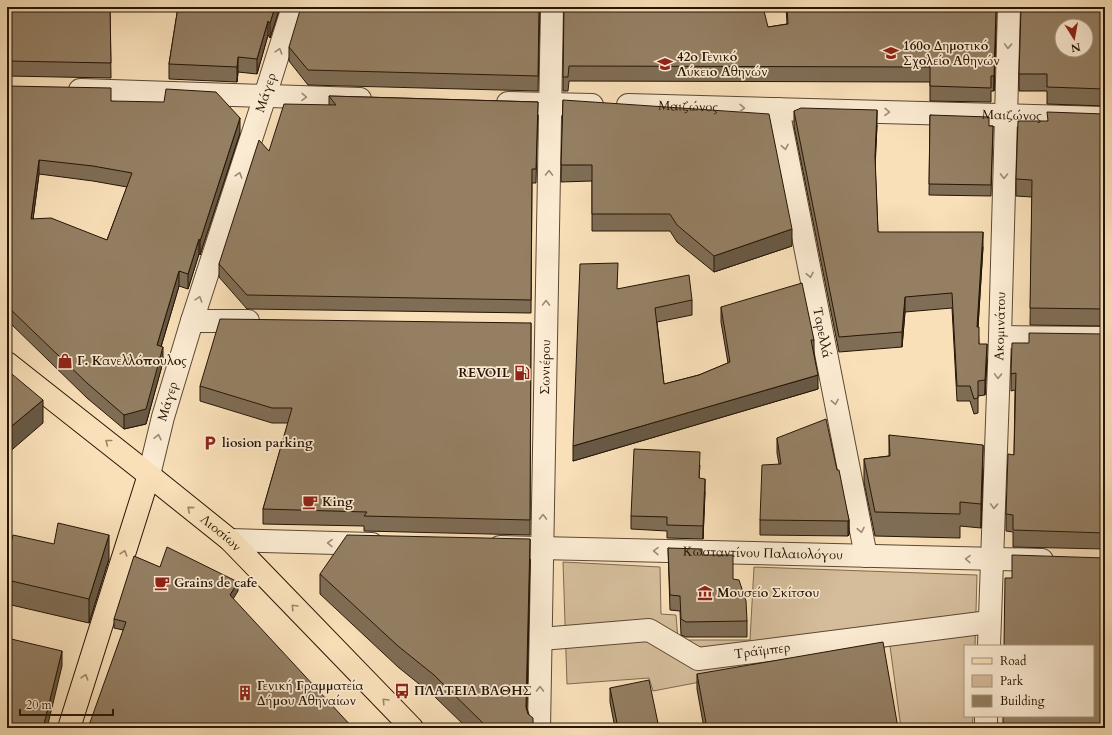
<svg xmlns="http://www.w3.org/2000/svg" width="1112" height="735" viewBox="0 0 1112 735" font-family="Cardo,serif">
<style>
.green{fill:#d5bd9b;stroke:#7e6950}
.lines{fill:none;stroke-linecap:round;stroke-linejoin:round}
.minor-casing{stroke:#5b4833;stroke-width:24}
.major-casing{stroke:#261506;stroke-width:24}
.minor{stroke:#fbebd2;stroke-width:22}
.major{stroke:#f9e0b9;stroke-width:22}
.wall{fill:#7f6d55;stroke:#261506;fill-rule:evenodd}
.shaded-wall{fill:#685945;stroke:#261506}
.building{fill:#947f63;stroke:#261506;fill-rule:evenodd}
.oneway{stroke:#9b8b76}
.oneway2{stroke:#9a8568}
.labels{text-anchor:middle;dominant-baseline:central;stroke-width:3.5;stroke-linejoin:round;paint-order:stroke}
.poi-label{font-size:13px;font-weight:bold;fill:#261506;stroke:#fbebd2;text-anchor:start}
.street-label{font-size:13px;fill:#261506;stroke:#fbebd2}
</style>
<rect width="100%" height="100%" fill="#f9e0b9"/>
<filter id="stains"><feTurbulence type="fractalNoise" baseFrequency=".005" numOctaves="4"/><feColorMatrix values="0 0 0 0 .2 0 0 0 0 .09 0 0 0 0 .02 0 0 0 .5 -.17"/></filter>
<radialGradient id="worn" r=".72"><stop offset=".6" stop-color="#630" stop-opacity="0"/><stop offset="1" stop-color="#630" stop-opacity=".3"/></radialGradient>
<path class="green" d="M563,562l97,5 1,47 15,1 2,25h72l4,-73 223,8 -2,71h-10v70h8l-1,12h-71l-11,-82 -237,45 -4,-13 -82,6z"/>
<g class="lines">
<g class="minor-casing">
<g id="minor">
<path d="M80,90l280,9"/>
<path d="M508,103l84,2"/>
<path id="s1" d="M628,105l477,13"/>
<path id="s2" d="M778,109l88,447"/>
<path d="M192,321h56"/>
<path d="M1000,337l105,1"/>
<path id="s3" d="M149,475l14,-58 29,-96 73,-225 28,-89"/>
<path d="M230,540l142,4"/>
<path id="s4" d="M500,547l542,13"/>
<path id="s5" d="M541,639l108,-9 49,29 291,-37"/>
<path id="s6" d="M989,646l11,-309 9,-330"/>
<path id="s7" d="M539,728l13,-721"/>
<path d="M986,728v-12"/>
</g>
</g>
<g class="major-casing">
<g id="major">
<path id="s8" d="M7,363l142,112 81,65 182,188"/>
<path d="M69,728l80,-253"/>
</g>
</g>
<use href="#minor" class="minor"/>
<use href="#major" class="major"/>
</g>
<g class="wall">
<path d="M7,7h103l1,71 -104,-2z"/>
<path d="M178,7h102l-10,31 -2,-3 -11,39 -19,-2 -1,10 -68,-3v-15z"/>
<path d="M540,7l-2,84 -230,-6 -19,-24v-14z"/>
<path d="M564,7l204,20 19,-3 -1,-17h109l101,18 -2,66h-3v11l-61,-1v-19l-361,-1 -1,10h-5z"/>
<path d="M1105,7v99l-58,-2v-13h-28v-17l17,-64z"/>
<path d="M7,86l104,15 129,32 -40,122 -1,-1 -11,35 -9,-3 -18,61 2,15 -17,62 -22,5 -37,-31 -80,-78zM39,174l54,7 34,6 -20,53 -74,-21z"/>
<path d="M329,96l209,6 -2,81h-4l-1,130 -284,-4 -28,-32v-13l50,-113 60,-46z"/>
<path d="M563,100l229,146 -78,26 -37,-30 -7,-11h-78v-50l-31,1z"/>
<path d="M794,111l83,14 -2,38 3,69 105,15 -5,80 1,17 8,15 -2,36 -7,1v17l-4,1 -4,-13h-13l-5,-93 -47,4 -3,35 -63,5 -45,-226z"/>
<path d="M1105,114v72h-2l-1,45h3v95l-75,-1 2,-128 -16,-1v-17l31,-58z"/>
<path d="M930,115l59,11h4l-2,70 -62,-1z"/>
<path d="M618,289l74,11v15l-35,7 7,62 35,-9 29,-12 -7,-41v-15l93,33v13l4,36 -245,72z"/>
<path d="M531,323l-1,212 -166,-4v-5l-101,-2v-15l25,-86h-16l-72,-22v-15z"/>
<path d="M1105,334v215l-92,-2v-15l-7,-1v-17l8,-59 1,-65 -4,1v-17l18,-31z"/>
<path d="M889,435l94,34 -2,59 -21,-2v12l-85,-2 -11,-54v-23l25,-3z"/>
<path d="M777,438l60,32 12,50v15l-1,1 -88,-1v-15l19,-56 -2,-11z"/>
<path d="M700,465l-1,13 6,14 -2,47 -36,-1v-7l-36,-2v-13z"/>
<path d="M668,548l34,7 31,24 14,42v16h-61l-5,-2 -1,-24 -10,-1z"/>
<path d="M7,559h102l-20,64 -82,-19z"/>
<path d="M530,560l-3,148 6,20h-66l-33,-32 -36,-29 -78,-73v-20z"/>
<path d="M160,567l78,24 -115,39 -9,-2v-9z"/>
<path d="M697,674l201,54h-194l-7,-39z"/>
<path d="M610,688l49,40h-44l-5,-26z"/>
</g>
<g class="shaded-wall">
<path d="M275,7h5l-10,31v-15z"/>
<path d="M996,10v15l-2,66v-15z"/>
<path d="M268,21v14l-11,39v-15z"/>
<path d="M238,57v15l-1,10v-15z"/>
<path d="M877,110v15l-2,45v-14z"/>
<path d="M240,118v15l-40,122v-14z"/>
<path d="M39,160v14l-8,60v-15z"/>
<path d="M792,229v17l-78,26v-16z"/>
<path d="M983,232v15l-6,95v-15z"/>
<path d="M199,239v15l-11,35v-15z"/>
<path d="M179,271v15l-22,74v-15z"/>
<path d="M905,297v15l-3,35v-15z"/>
<path d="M987,344v15l-2,36v-15z"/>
<path d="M163,347v15l-17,62 -22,5v-14z"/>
<path d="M818,375v14l-245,72v-15z"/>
<path d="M43,400v23l-36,31v-24z"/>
<path d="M983,445v24l-2,59v-24z"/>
<path d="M705,479v13l-2,47v-13z"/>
<path d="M849,520v15l-1,1v-15z"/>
<path d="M109,535v24l-20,64v-24z"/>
<path d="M530,539v21l-4,168v-21z"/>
<path d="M238,582v9l-8,13v-9z"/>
<path d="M62,651v15l-15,62h-4z"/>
</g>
<g class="building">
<path d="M7,7h103l1,56 -104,-2z"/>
<path d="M178,7h97l-5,16 -2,-2 -11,38 -19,-2 -1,10 -68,-3z"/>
<path d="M301,7h238l-1,69 -230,-6 -19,-23z"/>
<path d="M564,7h199l5,20 20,-3 -1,-17h108l101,3 -2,66h-3v12l-61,-2v-19l-361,-1 -1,11h-5z"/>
<path d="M1036,7h69v82l-58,-2v-13h-28l2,-65 15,1zM1062,26h24v24h-24z"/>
<path d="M7,86l104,2v13l53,1 2,-13 50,3 24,26 -40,123 -1,-2 -11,35 -9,-3 -22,74 6,2 -17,62 -22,6 -37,-32 -80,-77zM39,160l54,6 39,7 -25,67 -56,-22 -20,1z"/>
<path d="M329,96l209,6 -2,67h-4l-1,131 -284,-5 -28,-31 40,-124 10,11 15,-47 52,1z"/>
<path d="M563,100l206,14 23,115 -78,27 -37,-31 -7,-11h-78v-49h-31z"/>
<path d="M801,108l76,2 -2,46 3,76h105l-6,95h2v17h8l-2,36 -7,1v17l-4,1 -4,-13h-13l-5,-93 -47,4 -3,35 -63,5 -45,-226z"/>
<path d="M1047,112l58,2v56l-2,-1 -2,62h4v78l-75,-1 2,-128 -16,-1 2,-58h30z"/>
<path d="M930,115l59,2v9h4l-2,59 -62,-1z"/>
<path d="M618,263l-1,26 72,-14 3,25 -37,8 9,76 35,-9 31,-13 -9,-55 81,-24 12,57h-3l7,35 -245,71 7,-182z"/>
<path d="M220,319l311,4 -1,197 -166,-4 3,-4 -104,-3 29,-101h-20l-72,-22z"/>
<path d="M1029,333l76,1v199l-92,-3v-15l-7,-1 2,-60 6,1 2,-82 -5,1 1,-31h17z"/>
<path d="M7,370l36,30 -36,30z"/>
<path d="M826,419l11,51h2l10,50 -1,1 -88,-1 2,-55 19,-1 -4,-26z"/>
<path d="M889,435l94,10 -2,59 -21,-2v12l-85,-2 -11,-53 26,-3z"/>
<path d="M634,449l66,3 -1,26 6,1 -2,47 -36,-1v-8l-36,-1z"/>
<path d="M58,523l51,12 -20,64 -82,-19v-21l6,-24 41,9z"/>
<path d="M347,535l183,4 -4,168 2,7 5,4v10h-45l-54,-53 -36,-29 -78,-72z"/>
<path d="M167,547l71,35 -8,13 123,133h-265l38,-106 -12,-3 20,-63 26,11z"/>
<path d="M668,548l34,1v6h31v24l6,1 7,21 1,20 -61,1 -5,-3 -1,-23 -10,-1z"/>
<path d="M1012,555l93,3v170h-102v-12h90v-70h-89l1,-68h7z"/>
<path d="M7,638l55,13 -19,77h-36z"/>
<path d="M883,642l15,86h-191l-10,-54z"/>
<path d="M649,680l10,48h-41l-8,-40z"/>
</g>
<defs><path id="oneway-chevron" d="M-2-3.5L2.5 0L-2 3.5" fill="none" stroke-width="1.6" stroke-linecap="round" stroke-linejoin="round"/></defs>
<g class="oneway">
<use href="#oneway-chevron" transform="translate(1008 46) rotate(92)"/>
<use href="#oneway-chevron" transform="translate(279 51) rotate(-73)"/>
<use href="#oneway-chevron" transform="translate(304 97) rotate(2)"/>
<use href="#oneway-chevron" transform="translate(742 108) rotate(1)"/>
<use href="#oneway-chevron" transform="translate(887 112) rotate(2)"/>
<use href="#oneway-chevron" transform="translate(785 147) rotate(79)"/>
<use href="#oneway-chevron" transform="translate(549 173) rotate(-89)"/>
<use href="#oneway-chevron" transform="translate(239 175) rotate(-72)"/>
<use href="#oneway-chevron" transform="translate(1004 176) rotate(91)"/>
<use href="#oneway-chevron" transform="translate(810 275) rotate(79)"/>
<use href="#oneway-chevron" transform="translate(199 299) rotate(-72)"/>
<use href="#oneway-chevron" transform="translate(546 303) rotate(-89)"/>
<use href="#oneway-chevron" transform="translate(998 376) rotate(92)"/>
<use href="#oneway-chevron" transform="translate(835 402) rotate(79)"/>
<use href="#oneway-chevron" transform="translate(158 437) rotate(-77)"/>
<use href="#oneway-chevron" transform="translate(994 506) rotate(92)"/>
<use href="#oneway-chevron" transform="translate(543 517) rotate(-89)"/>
<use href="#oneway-chevron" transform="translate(861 530) rotate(79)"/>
<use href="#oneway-chevron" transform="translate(330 543) rotate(-179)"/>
<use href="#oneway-chevron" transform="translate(656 551) rotate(-179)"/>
<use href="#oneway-chevron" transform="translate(968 559) rotate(-179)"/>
<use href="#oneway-chevron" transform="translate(540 689) rotate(-89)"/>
</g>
<g class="oneway2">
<use href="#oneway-chevron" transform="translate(108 442) rotate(-142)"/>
<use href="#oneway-chevron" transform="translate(190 509) rotate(-140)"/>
<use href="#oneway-chevron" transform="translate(124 553) rotate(-73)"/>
<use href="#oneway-chevron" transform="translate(294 607) rotate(-134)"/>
<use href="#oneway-chevron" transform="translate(85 677) rotate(-73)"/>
<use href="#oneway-chevron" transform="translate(385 701) rotate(-134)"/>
</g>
<defs>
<g id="school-bare" transform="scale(1.2)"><path d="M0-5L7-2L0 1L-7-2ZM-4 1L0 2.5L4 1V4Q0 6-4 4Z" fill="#8f2418" stroke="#fbebd2" stroke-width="2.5" paint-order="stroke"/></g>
<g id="shop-bare" transform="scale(1.2)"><path d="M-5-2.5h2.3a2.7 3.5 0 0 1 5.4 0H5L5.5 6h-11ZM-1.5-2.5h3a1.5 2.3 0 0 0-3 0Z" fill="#8f2418" stroke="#fbebd2" stroke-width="2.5" paint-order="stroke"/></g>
<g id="fuel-bare" transform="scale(1.2)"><path d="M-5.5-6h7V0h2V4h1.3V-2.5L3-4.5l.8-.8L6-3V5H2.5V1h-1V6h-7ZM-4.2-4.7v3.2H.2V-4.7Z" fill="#8f2418" stroke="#fbebd2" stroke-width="2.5" paint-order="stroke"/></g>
<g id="parking-bare" transform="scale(1.2)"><path d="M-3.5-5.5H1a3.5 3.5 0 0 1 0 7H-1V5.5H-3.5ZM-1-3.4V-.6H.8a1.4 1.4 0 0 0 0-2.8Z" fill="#8f2418" stroke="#fbebd2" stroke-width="2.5" paint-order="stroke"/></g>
<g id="cafe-bare" transform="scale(1.2)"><path d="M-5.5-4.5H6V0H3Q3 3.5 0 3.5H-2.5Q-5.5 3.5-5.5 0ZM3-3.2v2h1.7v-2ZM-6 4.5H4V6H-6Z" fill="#8f2418" stroke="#fbebd2" stroke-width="2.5" paint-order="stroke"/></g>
<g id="museum-bare" transform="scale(1.2)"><path d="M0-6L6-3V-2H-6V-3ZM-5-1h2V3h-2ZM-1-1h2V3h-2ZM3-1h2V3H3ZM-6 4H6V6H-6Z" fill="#8f2418" stroke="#fbebd2" stroke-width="2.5" paint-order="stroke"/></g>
<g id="bus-bare" transform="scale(1.2)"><path d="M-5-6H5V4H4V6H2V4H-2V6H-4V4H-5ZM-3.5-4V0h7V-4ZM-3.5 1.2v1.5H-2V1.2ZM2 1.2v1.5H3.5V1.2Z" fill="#8f2418" stroke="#fbebd2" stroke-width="2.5" paint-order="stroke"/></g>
<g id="building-bare" transform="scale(1.2)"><path d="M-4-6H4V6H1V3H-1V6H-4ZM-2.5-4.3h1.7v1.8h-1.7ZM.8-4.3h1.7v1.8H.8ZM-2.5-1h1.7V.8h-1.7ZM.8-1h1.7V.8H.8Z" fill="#8f2418" stroke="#fbebd2" stroke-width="2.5" paint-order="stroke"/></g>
</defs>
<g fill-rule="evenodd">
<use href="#school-bare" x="891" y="53"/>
<use href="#school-bare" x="665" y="64"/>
<use href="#shop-bare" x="65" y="361"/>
<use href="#fuel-bare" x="522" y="373"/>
<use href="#parking-bare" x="210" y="443"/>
<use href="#cafe-bare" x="310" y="502"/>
<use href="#cafe-bare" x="162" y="583"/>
<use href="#museum-bare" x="705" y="593"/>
<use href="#bus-bare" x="402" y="691"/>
<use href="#building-bare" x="245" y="693"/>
</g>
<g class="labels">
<g class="poi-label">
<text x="903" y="46">160ο Δημοτικό<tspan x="903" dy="15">Σχολείο Αθηνών</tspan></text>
<text x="677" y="57">42ο Γενικό<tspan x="677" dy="15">Λύκειο Αθηνών</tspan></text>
<text x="77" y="361">Γ. Κανελλόπουλος</text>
<text x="510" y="373" text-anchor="end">REVOIL</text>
<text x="222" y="443">liosion parking</text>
<text x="322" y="502">King</text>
<text x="174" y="583">Grains de cafe</text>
<text x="717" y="593">Μουσείο Σκίτσου</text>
<text x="257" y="686">Γενική Γραμματεία<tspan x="257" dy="15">Δήμου Αθηναίων</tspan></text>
<text x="414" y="691">ΠΛΑΤΕΙΑ ΒΑΘΗΣ</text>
</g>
<g class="street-label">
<text stroke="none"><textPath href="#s3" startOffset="400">Μάγερ</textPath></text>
<text stroke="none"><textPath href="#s1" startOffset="60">Μαιζώνος</textPath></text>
<text stroke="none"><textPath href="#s1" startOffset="384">Μαιζώνος</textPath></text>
<text stroke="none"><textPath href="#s6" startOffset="320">Ακομινάτου</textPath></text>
<text stroke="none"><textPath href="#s2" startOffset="228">Ταρελλά</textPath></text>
<text stroke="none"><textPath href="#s7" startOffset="361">Σωνιέρου</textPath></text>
<text stroke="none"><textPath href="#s3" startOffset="76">Μάγερ</textPath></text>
<text stroke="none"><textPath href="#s8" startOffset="273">Λιοσίων</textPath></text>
<text stroke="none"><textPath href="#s4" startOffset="263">Κωσταντίνου Παλαιολόγου</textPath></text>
<text stroke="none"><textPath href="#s5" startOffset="230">Τράϊμπερ</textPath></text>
</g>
</g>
<rect width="1112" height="735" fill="none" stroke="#f9e0b9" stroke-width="24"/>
<rect x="8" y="8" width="1096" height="719" fill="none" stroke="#261506" stroke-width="2"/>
<rect x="12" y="12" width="1088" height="711" fill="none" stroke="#261506"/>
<rect x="964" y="645" width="130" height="72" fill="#fbebd2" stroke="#a69580"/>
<rect x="972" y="658" width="20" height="6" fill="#f9e0b9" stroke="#a69580"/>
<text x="1000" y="665" font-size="12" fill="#261506">Road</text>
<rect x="972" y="675" width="20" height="12" fill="#d5bd9b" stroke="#a69580"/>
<text x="1000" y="685" font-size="12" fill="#261506">Park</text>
<rect x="972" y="695" width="20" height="12" fill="#947f63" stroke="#a69580"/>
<text x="1000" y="705" font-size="12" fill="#261506">Building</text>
<g transform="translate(1074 38) rotate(169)"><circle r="19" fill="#fbebd2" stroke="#a69580"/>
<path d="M0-3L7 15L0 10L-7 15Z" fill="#8f2418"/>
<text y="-6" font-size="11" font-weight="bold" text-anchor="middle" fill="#261506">N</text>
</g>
<path d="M20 709v6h93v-6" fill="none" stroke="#261506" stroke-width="2"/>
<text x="26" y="709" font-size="12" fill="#261506" stroke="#fbebd2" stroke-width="3" paint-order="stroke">20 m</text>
<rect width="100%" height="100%" filter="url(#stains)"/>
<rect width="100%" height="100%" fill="url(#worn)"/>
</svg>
